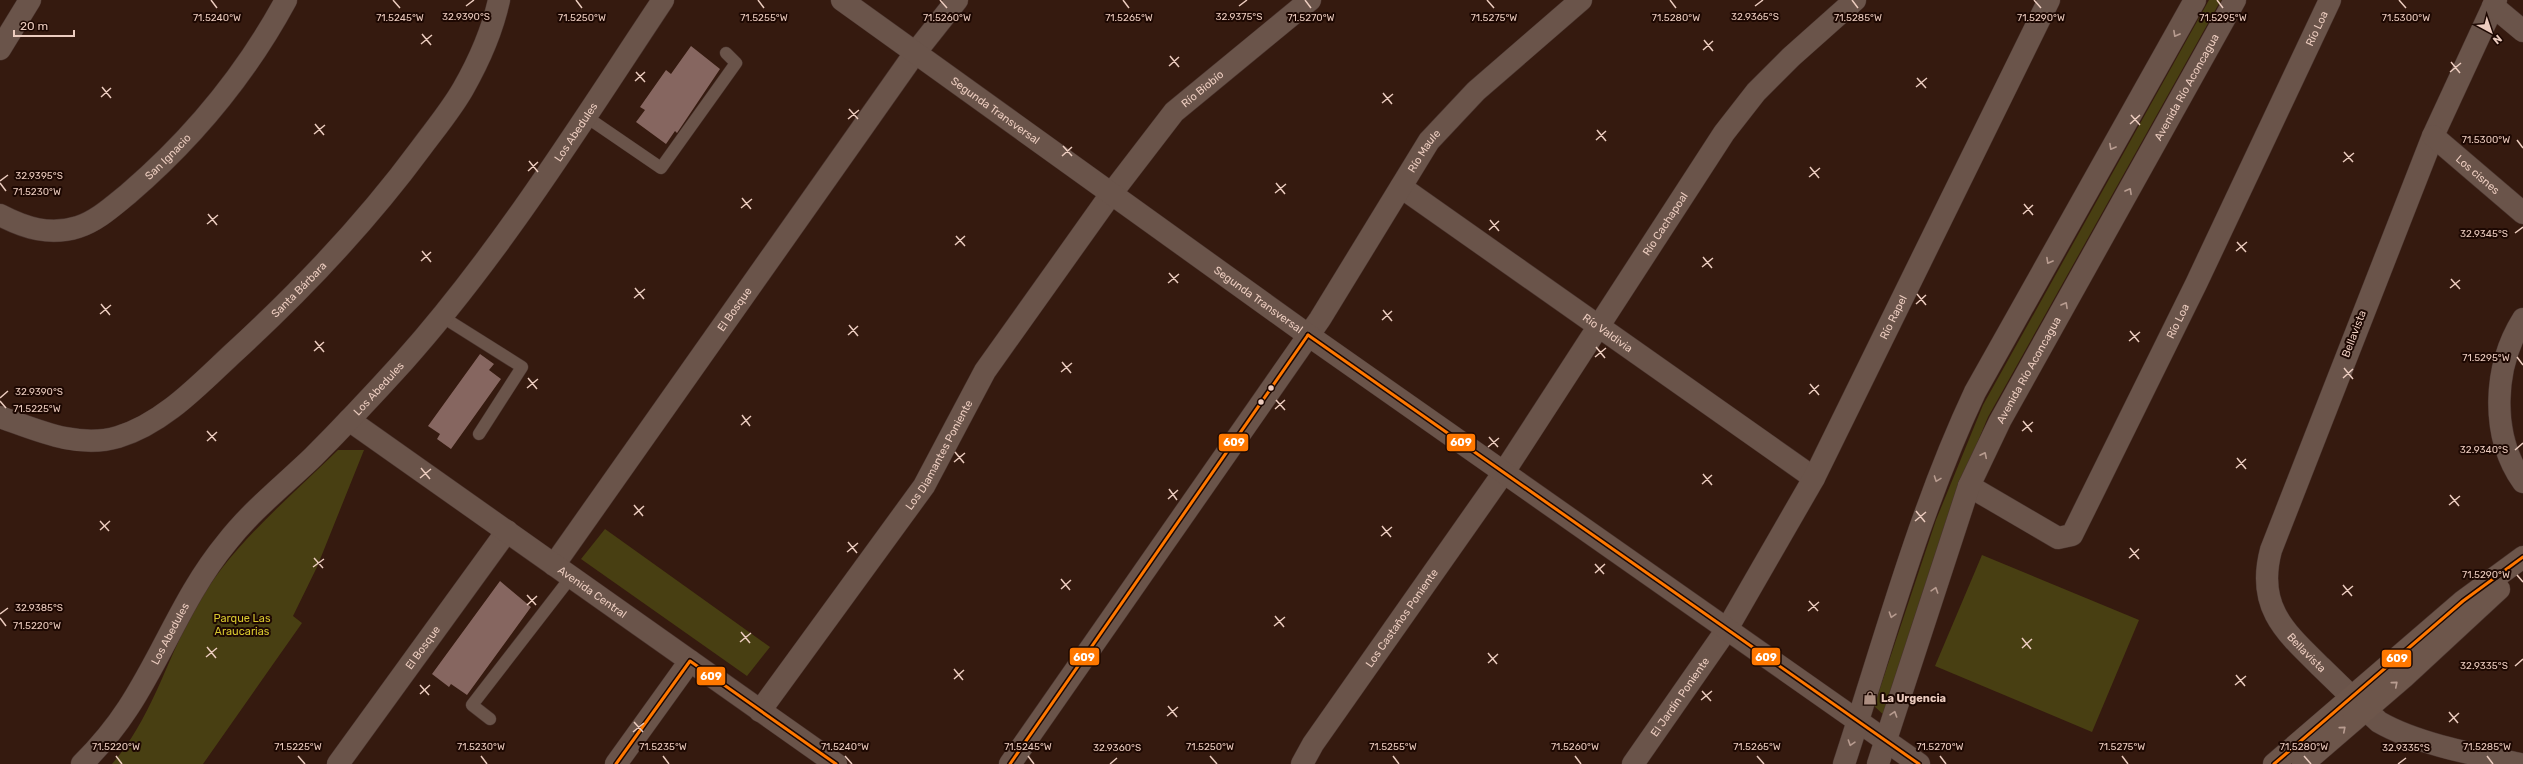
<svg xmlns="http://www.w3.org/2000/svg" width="2523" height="764" viewBox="0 0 2523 764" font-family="Rubik,sans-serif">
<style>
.green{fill:#483f12}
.building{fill:#866660}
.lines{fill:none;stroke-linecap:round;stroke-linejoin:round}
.service-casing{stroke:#49332d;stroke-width:13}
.minor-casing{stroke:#49332d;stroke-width:23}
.tertiary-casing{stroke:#49332d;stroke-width:23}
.primary-casing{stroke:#49332d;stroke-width:23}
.service{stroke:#6a544a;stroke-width:12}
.minor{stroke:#6a544a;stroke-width:22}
.tertiary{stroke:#6a544a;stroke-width:22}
.primary{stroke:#6d564b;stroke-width:22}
.bus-1-casing{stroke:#1d0802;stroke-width:6}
.bus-1{stroke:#ff7800;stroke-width:3}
.oneway{stroke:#b89c90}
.oneway2{stroke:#b99d91}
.ticks{fill:none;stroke:#ecccbf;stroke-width:1.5}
.bus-dot{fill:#ecccbf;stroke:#1d0802;stroke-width:1.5}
.labels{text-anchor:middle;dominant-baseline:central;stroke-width:4;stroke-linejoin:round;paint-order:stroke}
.street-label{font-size:11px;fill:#ecccbf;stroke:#1d0802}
.park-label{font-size:11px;fill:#d8c82f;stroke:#1d0802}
.poi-label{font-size:11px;font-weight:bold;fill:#ecccbf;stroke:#1d0802;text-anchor:start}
.ticks-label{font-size:10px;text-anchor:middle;fill:#ecccbf;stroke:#1d0802;stroke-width:4;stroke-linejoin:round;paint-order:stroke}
.line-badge{stroke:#1d0802;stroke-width:1.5}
.badge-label{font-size:11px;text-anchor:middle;font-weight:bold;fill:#fff}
</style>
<rect width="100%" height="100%" fill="#351a0f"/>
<g class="green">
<path d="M2209,0h12l-233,417 -30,72 -72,228 -12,-11 62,-186 47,-115z"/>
<path d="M338,450h26l-47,117 -24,49 9,7 -99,141h-91c39,-45 53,-100 81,-152 35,-64 93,-111 145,-162z"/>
<path d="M605,529l165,118 -23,29 -166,-117z"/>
<path d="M1982,555l157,65 -47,112 -157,-66z"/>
</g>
<g class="building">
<path d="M691,46l29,23 -43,64 -2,-2 -9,13 -30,-22 9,-12 -5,-3 26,-37 5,4z"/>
<path d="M480,354l14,10 -5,6 12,9 -50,70 -14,-10 3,-5 -12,-8z"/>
<path d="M500,581l31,26 -64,88 -16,-11 -2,3 -17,-13z"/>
</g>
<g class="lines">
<g class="service-casing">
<g id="service">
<path d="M585,116l76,52 75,-105 -10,-10"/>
<path d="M441,316l81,51 -43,67"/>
<path d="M490,719l-18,-14 99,-128"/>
</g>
</g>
<g class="minor-casing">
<g id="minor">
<path id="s1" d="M2496,0l-63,136 -162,414c-15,56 13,81 50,117 19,19 38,37 58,55 38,22 98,33 141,42"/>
<path d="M2493,6l30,25"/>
<path d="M0,49l30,-49"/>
<path id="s2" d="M2433,136l90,77"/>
<path id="s3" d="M1401,187l413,291"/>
<path id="s4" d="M0,215c25,13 50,21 78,12 19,-6 35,-21 50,-33 64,-55 118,-120 158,-194"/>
<path d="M2523,319c-30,48 -33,116 0,163"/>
<path id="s5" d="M0,417c37,13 78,32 118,20 44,-13 80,-51 112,-81 70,-64 135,-132 191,-208 14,-19 30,-38 42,-59 16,-28 29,-57 36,-89"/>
<path id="s6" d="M1969,486l89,52 14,-3 124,-251 134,-284"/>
<path id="s7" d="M554,565l361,-512 42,-53"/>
<path id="s8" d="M760,711l164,-225 61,-115 126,-177 63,-82 136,-112"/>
<path id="s9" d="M338,764l169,-233"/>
<path d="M616,764l74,-103"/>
<path id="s10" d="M1010,764l310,-445 109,-178 47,-50 105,-91"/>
<path id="s11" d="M1302,764l11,-20 191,-272 220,-339 32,-41 35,-35 64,-57"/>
<path id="s12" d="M1633,764l94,-135 87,-151 235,-478"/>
</g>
</g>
<g class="tertiary-casing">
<g id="tertiary">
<path id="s13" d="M842,0l466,335 611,429"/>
<path id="s14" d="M349,420l487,344"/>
<path id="s15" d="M82,764c17,-17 33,-36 46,-56 36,-55 56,-114 99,-166 25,-32 57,-57 86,-85 31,-31 61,-63 90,-95 99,-111 178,-239 260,-362"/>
<path d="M1844,764c41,-125 75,-253 131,-372l220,-392"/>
<path id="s16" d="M1878,764l91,-278 31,-65 235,-421"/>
</g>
</g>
<g class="primary-casing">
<g id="primary">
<path d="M2274,764l189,-163 60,-44"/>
<path d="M2303,764l101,-87 95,-88"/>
</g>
</g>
<use href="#service" class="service"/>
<use href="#minor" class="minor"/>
<use href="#tertiary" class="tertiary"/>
<use href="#primary" class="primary"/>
<g class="bus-1-casing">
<g id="bus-1">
<path d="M1308,335l611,429"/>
<path d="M616,764l74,-103 146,103"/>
<path d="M1010,764l298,-429"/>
<path d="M2274,764l189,-163 60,-44"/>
</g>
</g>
<use href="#bus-1" class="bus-1"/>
</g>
<defs><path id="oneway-chevron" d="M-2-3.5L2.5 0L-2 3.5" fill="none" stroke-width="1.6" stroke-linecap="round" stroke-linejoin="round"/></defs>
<g class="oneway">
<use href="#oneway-chevron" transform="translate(2176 34) rotate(119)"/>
<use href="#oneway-chevron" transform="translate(2112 147) rotate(119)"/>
<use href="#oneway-chevron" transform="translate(2129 191) rotate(-61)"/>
<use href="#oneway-chevron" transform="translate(2049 261) rotate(119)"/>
<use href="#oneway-chevron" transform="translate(2065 305) rotate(-61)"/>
<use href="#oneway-chevron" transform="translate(1984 455) rotate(-64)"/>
<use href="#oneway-chevron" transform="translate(1937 479) rotate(110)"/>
<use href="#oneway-chevron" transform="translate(1935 590) rotate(-72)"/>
<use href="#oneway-chevron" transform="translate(1892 615) rotate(108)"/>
<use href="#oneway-chevron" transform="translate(1894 714) rotate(-72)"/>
<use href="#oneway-chevron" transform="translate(1851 743) rotate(108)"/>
</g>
<g class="oneway2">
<use href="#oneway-chevron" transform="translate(2395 684) rotate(-40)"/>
<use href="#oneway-chevron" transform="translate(2343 729) rotate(-41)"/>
</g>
<path class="ticks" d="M211,0l6,8M393,0l7,8M576,0l6,8M758,0l6,8M940,0l7,8M1123,0l6,8M1305,0l6,8M1487,0l7,8M1670,0l6,8M1852,0l6,8M2034,0l7,8M2217,0l6,8M2399,0l7,8M466,6l8,-6M1239,6l8,-6M1755,6l8,-6M422,34l9,11M1704,40l9,11M421,44l11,-9M1703,50l10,-9M1170,56l9,11M2451,62l9,11M1169,66l10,-9M636,72l9,10M2450,72l11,-9M1917,78l9,10M635,81l10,-9M102,87l9,11M1916,87l11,-9M1383,93l9,11M101,97l10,-9M1382,103l11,-9M849,109l9,10M2131,115l9,10M848,119l11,-9M315,124l9,11M2130,124l10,-9M1597,130l9,11M314,134l11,-9M1596,140l10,-9M2517,140l6,8M1063,146l9,10M2344,152l9,10M1062,156l10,-9M529,161l9,11M2343,162l11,-9M1810,167l9,11M528,171l10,-9M1809,177l11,-9M0,181l8,-6M0,183l6,8M1276,183l9,11M1275,193l11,-9M742,198l9,11M2024,204l9,11M741,208l11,-9M208,214l9,11M2023,214l10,-9M1490,220l9,11M207,224l11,-9M1489,230l10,-9M2515,233l8,-6M956,236l9,10M2237,242l9,10M955,245l10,-9M422,251l9,11M2236,251l11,-9M1703,257l9,11M421,261l10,-9M1702,267l11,-9M1169,273l9,10M2451,279l9,10M1168,283l11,-9M635,288l9,11M2450,288l10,-8M1917,294l9,11M634,298l11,-9M101,304l9,11M1916,304l10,-9M1383,310l9,11M100,314l11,-9M1382,320l10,-9M849,325l9,11M2130,331l9,11M848,335l10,-9M315,341l9,11M2129,341l11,-9M1596,347l9,11M314,351l10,-9M1595,357l11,-9M2517,357l6,8M1062,362l9,11M2344,368l9,11M1061,372l11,-9M528,378l9,11M2343,378l10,-9M1810,384l9,11M527,388l11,-9M1809,394l10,-9M0,398l8,-7M1276,400l9,10M0,401l6,7M1275,409l10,-9M742,415l8,11M2023,421l9,11M741,425l10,-9M207,431l9,10M2022,431l11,-9M1489,437l9,10M207,441l10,-9M1488,447l11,-9M2515,450l8,-7M955,452l9,11M2237,458l9,11M954,462l11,-9M421,468l9,11M2236,468l10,-9M1703,474l9,11M420,478l11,-9M1702,484l10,-9M1169,489l8,11M2450,495l9,11M1168,499l10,-9M634,505l9,11M2449,505l11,-9M1916,511l9,11M634,515l10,-9M100,521l9,10M1915,521l11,-9M1382,526l9,11M100,530l10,-9M1381,536l11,-9M848,542l9,11M2130,548l9,11M847,552l11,-9M314,558l9,10M2129,558l10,-9M1595,564l9,10M313,567l11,-8M1595,573l10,-9M2517,575l6,7M1061,579l9,11M2343,585l9,11M1061,589l10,-9M527,595l9,10M2342,595l11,-9M1809,601l9,10M527,605l10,-9M1808,611l11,-9M0,614l8,-6M1275,616l9,11M0,618l6,8M1274,626l11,-9M741,632l9,11M2022,638l9,11M740,642l11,-9M207,647l9,11M2022,648l10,-9M1488,653l9,11M206,657l11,-9M1488,663l10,-9M2515,666l8,-7M954,669l9,11M2236,675l9,11M954,679l10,-9M420,685l9,10M2235,685l11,-9M1702,691l9,10M420,694l10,-9M1701,700l11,-9M1168,706l9,11M2449,712l9,11M1167,716l11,-9M634,722l9,10M2449,722l10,-9M633,732l11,-9M116,756l6,8M298,756l7,8M481,756l6,8M663,756l6,8M845,756l7,8M1028,756l6,8M1210,756l7,8M1393,756l6,8M1575,756l6,8M1757,756l7,8M1940,756l6,8M2122,756l6,8M2304,756l7,8M2487,756l6,8M1110,764l7,-6M2398,764l8,-6"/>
<defs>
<g id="shop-bare" transform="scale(1.08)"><path d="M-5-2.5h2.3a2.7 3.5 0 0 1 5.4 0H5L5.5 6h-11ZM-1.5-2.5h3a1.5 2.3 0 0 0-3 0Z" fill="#ac8e81" stroke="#1d0802" stroke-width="2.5" paint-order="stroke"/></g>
</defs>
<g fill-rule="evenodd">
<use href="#shop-bare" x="1870" y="698"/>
</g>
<g class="bus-dot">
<circle cx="1271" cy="388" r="3.5"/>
<circle cx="1261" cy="402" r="3.5"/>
</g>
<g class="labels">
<g class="street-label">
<text stroke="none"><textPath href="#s6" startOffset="680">Río Loa</textPath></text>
<text stroke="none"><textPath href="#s16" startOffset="747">Avenida Río Aconcagua</textPath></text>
<text stroke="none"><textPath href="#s8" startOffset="766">Río Biobío</textPath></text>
<text stroke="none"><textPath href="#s13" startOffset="189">Segunda Transversal</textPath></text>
<text stroke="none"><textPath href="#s15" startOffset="806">Los Abedules</textPath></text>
<text stroke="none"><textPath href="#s10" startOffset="740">Río Maule</textPath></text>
<text stroke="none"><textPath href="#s4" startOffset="196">San Ignacio</textPath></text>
<text stroke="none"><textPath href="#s2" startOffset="59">Los cisnes</textPath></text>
<text stroke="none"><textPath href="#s11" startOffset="651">Río Cachapoal</textPath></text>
<text stroke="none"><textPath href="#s5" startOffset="357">Santa Bárbara</textPath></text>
<text stroke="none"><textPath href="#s13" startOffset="513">Segunda Transversal</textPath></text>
<text stroke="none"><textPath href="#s7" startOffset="313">El Bosque</textPath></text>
<text stroke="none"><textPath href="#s12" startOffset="518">Río Rapel</textPath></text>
<text stroke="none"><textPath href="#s6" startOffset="356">Río Loa</textPath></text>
<text stroke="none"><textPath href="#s3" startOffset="253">Río Valdivia</textPath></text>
<text transform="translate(2354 334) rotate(-69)">Bellavista</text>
<text stroke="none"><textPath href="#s16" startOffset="423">Avenida Río Aconcagua</textPath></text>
<text stroke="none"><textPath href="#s15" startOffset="482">Los Abedules</textPath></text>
<text stroke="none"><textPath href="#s8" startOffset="313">Los Diamantes Poniente</textPath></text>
<text stroke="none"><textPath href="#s14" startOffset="298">Avenida Central</textPath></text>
<text stroke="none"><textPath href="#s11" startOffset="177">Los Castaños Poniente</textPath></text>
<text stroke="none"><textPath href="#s15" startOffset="158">Los Abedules</textPath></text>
<text stroke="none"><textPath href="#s9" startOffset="144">El Bosque</textPath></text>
<text stroke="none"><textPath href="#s1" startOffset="710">Bellavista</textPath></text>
<text stroke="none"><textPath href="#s12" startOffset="82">El Jardín Poniente</textPath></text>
</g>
<g class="park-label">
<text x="242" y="618">Parque Las<tspan x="242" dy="13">Araucarias</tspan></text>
</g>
<g class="poi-label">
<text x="1881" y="698">La Urgencia</text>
</g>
</g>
<g class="ticks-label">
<text x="466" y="20">32.9390°S</text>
<text x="1239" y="20">32.9375°S</text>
<text x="1755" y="20">32.9365°S</text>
<text x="217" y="21">71.5240°W</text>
<text x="400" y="21">71.5245°W</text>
<text x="582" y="21">71.5250°W</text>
<text x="764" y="21">71.5255°W</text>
<text x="947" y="21">71.5260°W</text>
<text x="1129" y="21">71.5265°W</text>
<text x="1311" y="21">71.5270°W</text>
<text x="1494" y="21">71.5275°W</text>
<text x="1676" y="21">71.5280°W</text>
<text x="1858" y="21">71.5285°W</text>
<text x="2041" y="21">71.5290°W</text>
<text x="2223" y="21">71.5295°W</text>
<text x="2406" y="21">71.5300°W</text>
<text x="2486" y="143">71.5300°W</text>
<text x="39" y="179">32.9395°S</text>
<text x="37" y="195">71.5230°W</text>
<text x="2484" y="237">32.9345°S</text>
<text x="2486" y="361">71.5295°W</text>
<text x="39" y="395">32.9390°S</text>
<text x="37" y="412">71.5225°W</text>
<text x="2484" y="453">32.9340°S</text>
<text x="2486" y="578">71.5290°W</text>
<text x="39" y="611">32.9385°S</text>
<text x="37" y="629">71.5220°W</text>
<text x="2484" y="669">32.9335°S</text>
<text x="116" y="750">71.5220°W</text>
<text x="298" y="750">71.5225°W</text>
<text x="481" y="750">71.5230°W</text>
<text x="663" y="750">71.5235°W</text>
<text x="845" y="750">71.5240°W</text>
<text x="1028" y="750">71.5245°W</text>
<text x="1210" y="750">71.5250°W</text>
<text x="1393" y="750">71.5255°W</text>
<text x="1575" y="750">71.5260°W</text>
<text x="1757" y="750">71.5265°W</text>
<text x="1940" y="750">71.5270°W</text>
<text x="2122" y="750">71.5275°W</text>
<text x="2304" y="750">71.5280°W</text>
<text x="2487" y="750">71.5285°W</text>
<text x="1117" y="751">32.9360°S</text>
<text x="2406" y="751">32.9335°S</text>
</g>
<g class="line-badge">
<rect x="1218" y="433" width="31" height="19" rx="4" fill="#ff7800"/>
<rect x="1446" y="433" width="30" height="19" rx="4" fill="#ff7800"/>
<rect x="1069" y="647" width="31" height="19" rx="4" fill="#ff7800"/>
<rect x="1751" y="647" width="30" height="19" rx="4" fill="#ff7800"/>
<rect x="2381" y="649" width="31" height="19" rx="4" fill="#ff7800"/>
<rect x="696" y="666" width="30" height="20" rx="4" fill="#ff7800"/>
</g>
<g class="badge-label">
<text x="1234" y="446">609</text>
<text x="1461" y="446">609</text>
<text x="1084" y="661">609</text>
<text x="1766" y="661">609</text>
<text x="2397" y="662">609</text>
<text x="711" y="680">609</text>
</g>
<g transform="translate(2491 32) rotate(140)" stroke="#1d0802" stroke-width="3" paint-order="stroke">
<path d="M0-3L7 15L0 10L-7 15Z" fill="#ecccbf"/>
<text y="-6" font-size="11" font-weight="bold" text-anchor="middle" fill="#ecccbf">N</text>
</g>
<path d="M14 30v6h60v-6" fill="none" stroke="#ecccbf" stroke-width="2"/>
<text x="20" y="30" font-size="12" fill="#ecccbf" stroke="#1d0802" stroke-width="3" paint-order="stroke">20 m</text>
</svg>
